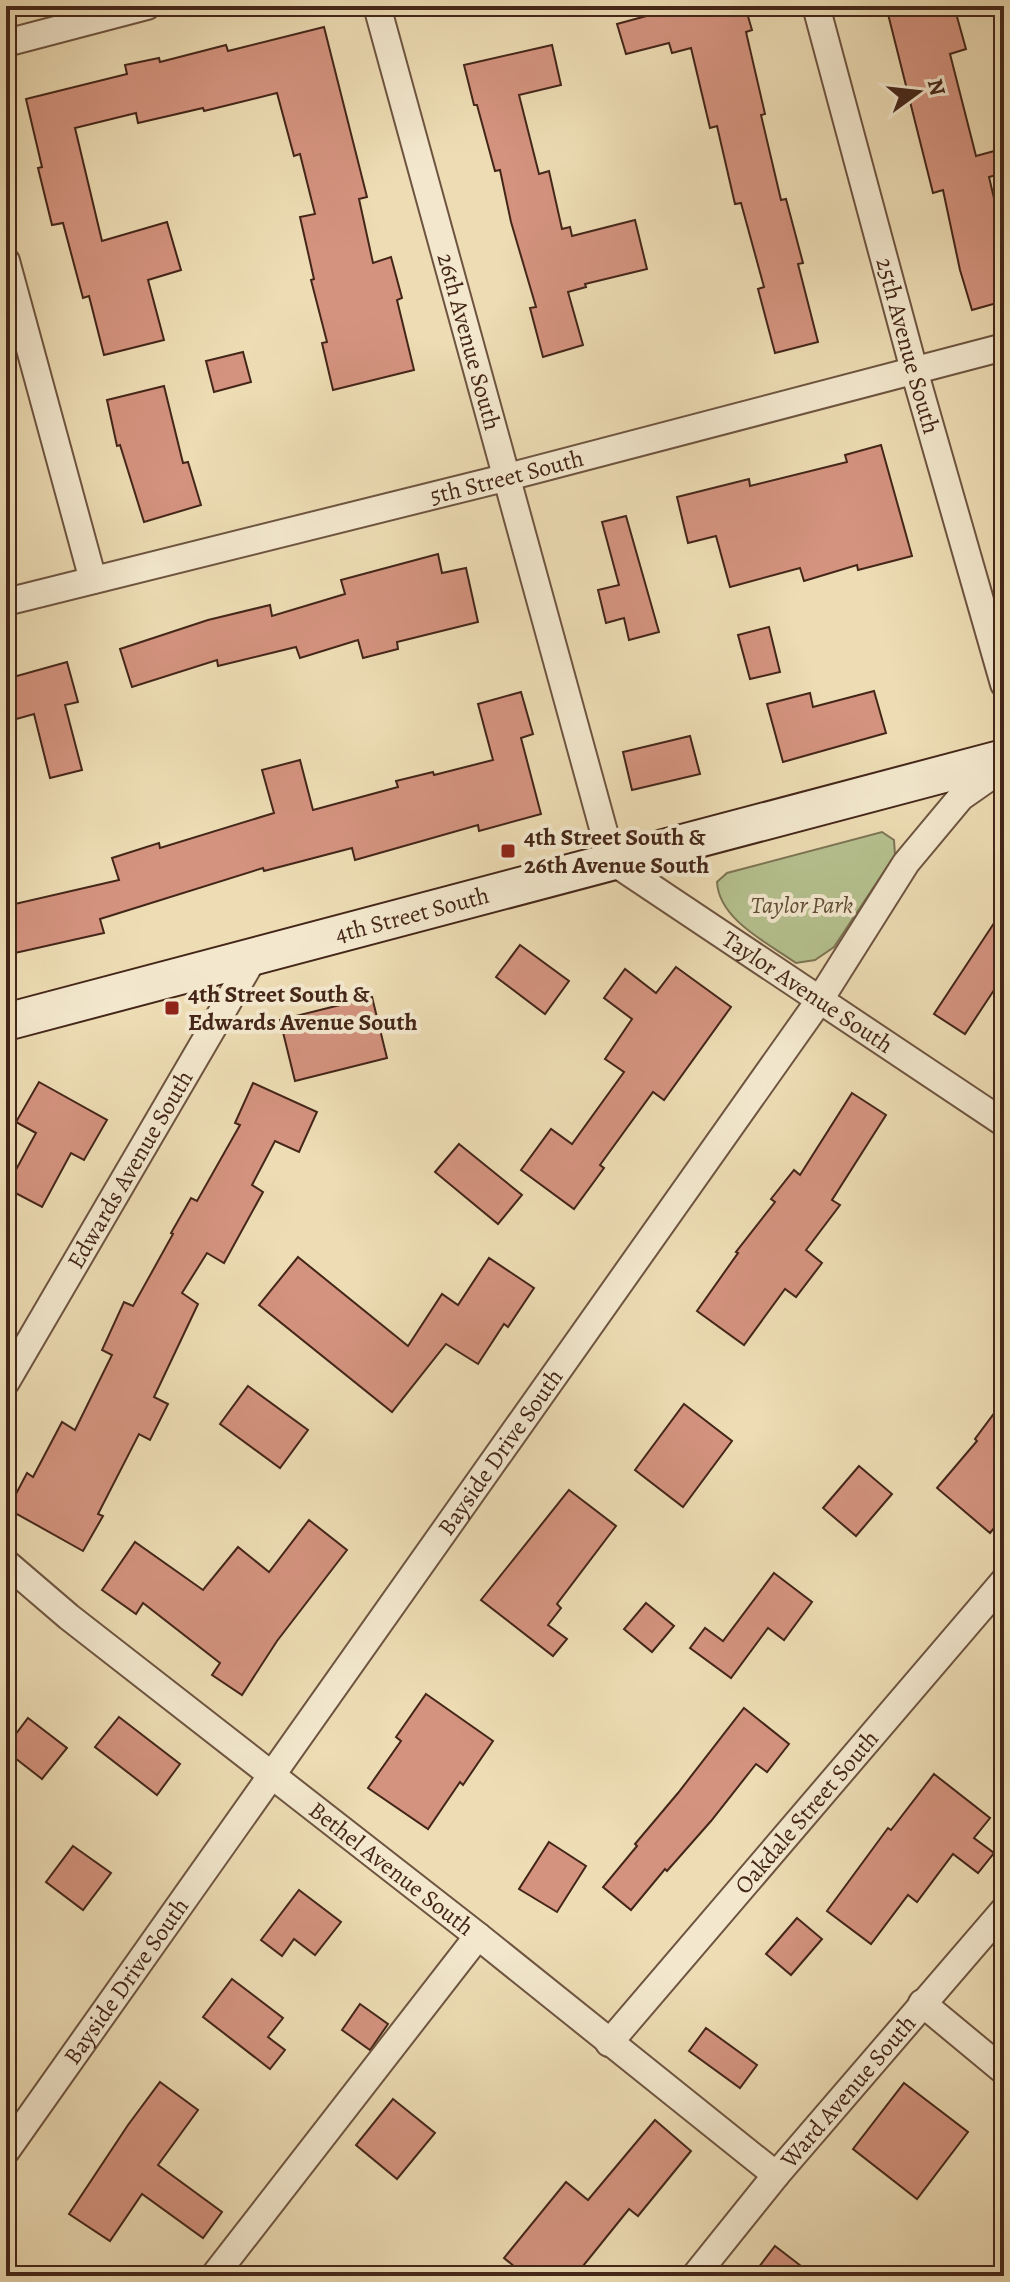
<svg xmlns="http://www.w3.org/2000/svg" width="1010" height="2282" viewBox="0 0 1010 2282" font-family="Alegreya,serif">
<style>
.green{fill:#b5c18f;stroke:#7c7454;stroke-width:2}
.building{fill:#d4937f;stroke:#442619;stroke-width:2}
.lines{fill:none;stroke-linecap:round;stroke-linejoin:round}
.street-casing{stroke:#6e5440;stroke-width:30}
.secondary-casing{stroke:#442619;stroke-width:40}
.street{stroke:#f3e8ce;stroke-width:26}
.secondary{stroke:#f3e8ce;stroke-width:36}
.poi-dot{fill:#8f2418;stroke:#f3e8ce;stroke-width:3}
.labels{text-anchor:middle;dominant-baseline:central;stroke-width:8;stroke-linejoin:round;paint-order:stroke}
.street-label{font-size:24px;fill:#442619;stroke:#f3e8ce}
.poi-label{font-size:24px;font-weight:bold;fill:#442619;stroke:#f3e8ce;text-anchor:start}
.park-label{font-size:24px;font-style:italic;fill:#604d36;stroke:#f3e8ce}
</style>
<rect width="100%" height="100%" fill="#eddcb4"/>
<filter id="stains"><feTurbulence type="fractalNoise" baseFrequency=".0025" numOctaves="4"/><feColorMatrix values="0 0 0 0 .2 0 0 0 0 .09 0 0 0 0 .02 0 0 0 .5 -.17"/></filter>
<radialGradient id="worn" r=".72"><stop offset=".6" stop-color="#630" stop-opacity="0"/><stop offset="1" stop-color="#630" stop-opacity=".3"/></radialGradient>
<path class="green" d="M882,832l12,8 1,15 -61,92 -19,13 -19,3c-28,-20 -77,-43 -79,-81l10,-9z"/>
<g class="building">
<path d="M672,6h73l7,24 -6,2 19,82 -4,1 20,85 5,-1 17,64 -5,1 20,78 -43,11 -17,-64 6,-2 -23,-84 -6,1 -18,-78 -7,2 -19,-80 -19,5 -3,-10 -43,11 -9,-30 44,-12 -1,-3z"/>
<path d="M918,6h36l12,43 -16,5 26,102 22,-6 6,21v2l-15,4 15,64v60l-32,9 -12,-40 -17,-80 -10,3 -45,-179z"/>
<path d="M324,27l43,170 -8,2 14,64 18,-6 11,41 -5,2 17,70 -81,20 -11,-47 5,-1 -16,-62 3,-1 -14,-62 15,-3 -15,-60 -6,2 -17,-63 -73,18 -1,-3 -65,15 -2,-10 -61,15 27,113 65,-19 14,48 -33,10 16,60 -60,15 -15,-59 -6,2 -20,-75 -11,2 -14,-57 4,-1 -16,-68 101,-25 -2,-9 34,-7 1,4 66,-17 2,6z"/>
<path d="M552,45l9,40 -42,10 20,79 10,-3 13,58 8,-2 2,9 63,-16 12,49 -62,15 1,3 -18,5 15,53 -40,12 -13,-49 6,-1 -25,-85 -11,-52 -5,1 -18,-66h-3l-10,-40z"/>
<path d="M243,352l8,30 -37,10 -8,-31z"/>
<path d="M164,386l19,77 5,-1 13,43 -57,17 -24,-77 -3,1 -10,-46z"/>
<path d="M881,445l31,111 -54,14 -1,-5 -53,16 -4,-13 -70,19 -14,-51 -28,7 -11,-46 72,-18 1,7 97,-24 -2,-7z"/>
<path d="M626,516l33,116 -30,8 -5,-22 -18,5 -8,-33 21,-5 -17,-63z"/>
<path d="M438,554l4,19 24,-5 12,54 -81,20 1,7 -35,9 -5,-18 -58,18 -4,-11 -78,19 -1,-6 -85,27 -12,-38 88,-29 62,-15 2,11 73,-22 -4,-14z"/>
<path d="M769,627l11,45 -30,7 -12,-44z"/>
<path d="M67,662l11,40 -13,3 17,65 -32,8 -16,-64 -28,8v-43z"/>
<path d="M874,691l12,42 -103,29 -16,-58 43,-11 3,14z"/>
<path d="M521,692l12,42 -12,4 20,76 -62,17 -1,-6 -123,35 -3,-12 -88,23 -1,-3 -163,51 4,14 -98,22v-49l113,-26 -7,-22 47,-15 1,5 114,-35 -12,-43 38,-10 13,50 85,-23 -2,-6 37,-9 1,3 59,-15 -15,-56z"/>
<path d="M690,736l10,38 -68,16 -9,-38z"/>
<path d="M1004,908v67l-39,59 -31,-20z"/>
<path d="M520,945l49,36 -24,33 -49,-37z"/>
<path d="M676,967l55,40 -67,93 -11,-8 -53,73 4,3 -30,41 -53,-39 30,-41 21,15 52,-72 -19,-13 27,-40 -28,-21 21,-29 31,24z"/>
<path d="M372,997l15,61 -92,23 -15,-61z"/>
<path d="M39,1082l68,38 -23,40 -13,-7 -29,54 -36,-19 30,-55 -20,-11z"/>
<path d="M253,1083l64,29 -18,40 -24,-11 -23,44 11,7 -39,71 -17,-10 -25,40 16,11 -44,93 14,7 -18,36 -11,-6 -41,80 5,2 -20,35 -75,-42 19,-36 6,4 29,-55 13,8 37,-75 -10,-5 22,-48 9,4 40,-72 -2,-1 20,-35 6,3 43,-76 -5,-2z"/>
<path d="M852,1093l34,22 -54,85 8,5 -34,45 16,13 -26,34 -11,-8 -41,56 -47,-34 41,-58 -2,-1 39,-50 -4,-3 23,-29 6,5z"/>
<path d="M459,1144l63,51 -24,29 -63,-52z"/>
<path d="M298,1257l110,89 34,-52 16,11 31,-47 45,30 -26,39 -4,-3 -26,40 -32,-20 -54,68 -133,-107z"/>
<path d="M248,1386l60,44 -28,38 -60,-44z"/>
<path d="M1004,1400v116l-14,17 -53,-45 40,-47 -2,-2z"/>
<path d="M684,1404l48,37 -49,66 -48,-37z"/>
<path d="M859,1466l33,28 -36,42 -33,-28z"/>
<path d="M569,1490l47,36 -59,78 4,4 -13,17 19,14 -14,17 -72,-56z"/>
<path d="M309,1520l38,30 -70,91 -35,54 -30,-20 8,-12 -77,-60 -7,11 -34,-24 33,-48 68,48 35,-43 31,25z"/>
<path d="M774,1573l38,29 -28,38 -16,-12 -37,50 -41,-30 15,-20 18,13z"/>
<path d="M646,1603l28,23 -22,26 -28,-23z"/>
<path d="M426,1694l67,47 -30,44 -3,-3 -32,47 -60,-41 33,-47 -5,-4z"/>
<path d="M744,1708l45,36 -22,28 -11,-8 -45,57 -44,50 -2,-2 -34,41 -28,-23 34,-41 -2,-2 43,-51z"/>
<path d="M119,1717l61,47 -23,31 -62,-48z"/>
<path d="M28,1718l39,30 -25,31 -36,-28v-4z"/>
<path d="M934,1774l56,44 -16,20 20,15 -16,20 -25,-19 -36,48 -9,-7 -37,49 -44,-33 61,-83 3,2z"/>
<path d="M549,1842l37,24 -29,46 -38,-23z"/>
<path d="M73,1846l38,27 -28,37 -37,-28z"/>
<path d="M299,1890l42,32 -26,33 -21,-16 -12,17 -21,-16z"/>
<path d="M797,1918l25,21 -31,36 -25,-21z"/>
<path d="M232,1979l51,39 -15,19 17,13 -15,19 -67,-52z"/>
<path d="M360,2004l28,20 -18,26 -28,-20z"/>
<path d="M706,2028l51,37 -17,23 -51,-37z"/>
<path d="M160,2082l38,28 -40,55 64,47 -19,26 -61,-44 -32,47 -41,-27 59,-89z"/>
<path d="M904,2083l64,49 -51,67 -64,-50z"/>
<path d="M393,2099l42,34 -38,46 -41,-34z"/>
<path d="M655,2120l36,31 -53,65 -9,-7 -54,67h-49l-22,-18 62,-76 22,18z"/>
<path d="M775,2246l39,30h-62z"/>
</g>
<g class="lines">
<g class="street-casing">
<g id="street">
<path id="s1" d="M377,6l235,855 392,262"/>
<path id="s2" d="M816,6l98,364 90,314"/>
<path d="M6,43l141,-37"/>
<path d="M6,261l87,319"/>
<path id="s3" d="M6,602l502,-125 496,-130"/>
<path id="s4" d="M6,1382l248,-425"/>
<path id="s5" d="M6,1563l63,54 409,319 298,239"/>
<path d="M922,2003l82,68"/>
<path id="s6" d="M609,2043l395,-462"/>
<path id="s7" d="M6,2151l813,-1150 87,-138 55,-66 43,-30"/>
<path d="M214,2276l264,-340"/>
<path id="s8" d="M695,2276l81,-101 228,-265"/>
</g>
</g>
<g class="secondary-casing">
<g id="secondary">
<path id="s9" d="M6,1022l998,-264"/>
</g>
</g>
<use href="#street" class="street"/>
<use href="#secondary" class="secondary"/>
</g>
<g class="poi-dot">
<rect x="500" y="843" width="16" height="16" rx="4"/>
<rect x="164" y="1000" width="16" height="16" rx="4"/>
</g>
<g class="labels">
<g class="street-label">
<text stroke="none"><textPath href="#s1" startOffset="348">26th Avenue South</textPath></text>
<text stroke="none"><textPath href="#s2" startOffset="352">25th Avenue South</textPath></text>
<text stroke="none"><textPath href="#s3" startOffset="516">5th Street South</textPath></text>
<text stroke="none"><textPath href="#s9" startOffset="420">4th Street South</textPath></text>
<text stroke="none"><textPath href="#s1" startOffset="1122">Taylor Avenue South</textPath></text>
<text stroke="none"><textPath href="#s4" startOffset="246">Edwards Avenue South</textPath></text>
<text stroke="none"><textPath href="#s7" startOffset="856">Bayside Drive South</textPath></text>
<text stroke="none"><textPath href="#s6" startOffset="304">Oakdale Street South</textPath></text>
<text stroke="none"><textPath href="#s5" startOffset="492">Bethel Avenue South</textPath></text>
<text stroke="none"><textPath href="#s7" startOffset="208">Bayside Drive South</textPath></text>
<text stroke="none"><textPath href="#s8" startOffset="240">Ward Avenue South</textPath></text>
</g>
<g class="poi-label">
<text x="524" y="837">4th Street South &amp;<tspan x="524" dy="28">26th Avenue South</tspan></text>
<text x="188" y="994">4th Street South &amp;<tspan x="188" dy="28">Edwards Avenue South</tspan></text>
</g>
<g class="park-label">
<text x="802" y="905">Taylor Park</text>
</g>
</g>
<rect width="1010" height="2282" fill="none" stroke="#eddcb4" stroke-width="32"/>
<rect x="8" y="8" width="994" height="2266" fill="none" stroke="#442619" stroke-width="4"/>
<rect x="16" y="16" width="978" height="2250" fill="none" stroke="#442619" stroke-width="2"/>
<g transform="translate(918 92) rotate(75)" stroke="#f3e8ce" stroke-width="6" paint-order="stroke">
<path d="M0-6L14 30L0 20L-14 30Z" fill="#442619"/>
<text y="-12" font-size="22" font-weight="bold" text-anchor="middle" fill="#442619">N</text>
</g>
<rect width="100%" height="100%" filter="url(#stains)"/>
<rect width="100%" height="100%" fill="url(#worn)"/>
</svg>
